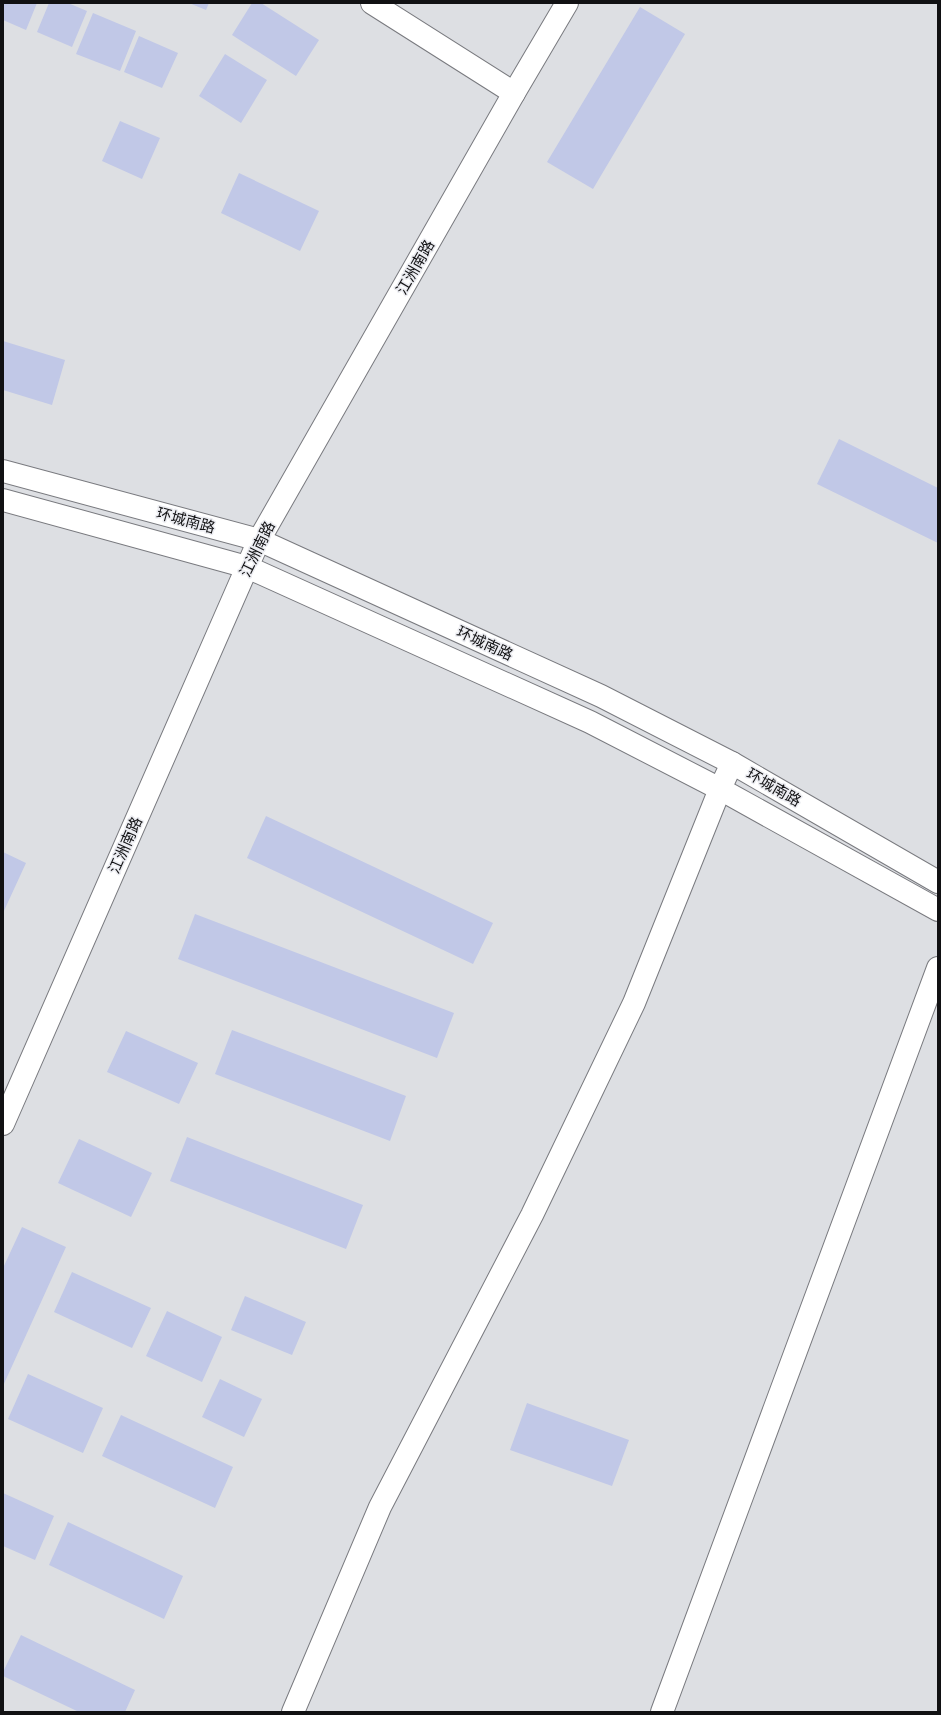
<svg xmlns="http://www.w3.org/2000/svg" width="941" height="1715" viewBox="0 0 941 1715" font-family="Mulish,'Noto Sans SC',sans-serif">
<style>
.building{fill:#c1c8e7}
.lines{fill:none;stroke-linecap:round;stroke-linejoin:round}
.street-casing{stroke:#797a7f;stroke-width:24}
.secondary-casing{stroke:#797a7f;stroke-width:24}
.street{stroke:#fff;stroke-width:22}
.secondary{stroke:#fff;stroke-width:22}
.labels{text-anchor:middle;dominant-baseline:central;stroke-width:3;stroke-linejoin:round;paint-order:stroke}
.street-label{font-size:15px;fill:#111113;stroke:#ebecf1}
</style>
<rect width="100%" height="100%" fill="#dddfe3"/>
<g class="building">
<path d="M3,3h34l-11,27 -23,-10z"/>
<path d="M49,3h19l19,8 -15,36 -35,-15z"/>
<path d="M189,3h20l-3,7z"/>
<path d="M252,3h9l58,37 -23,36 -64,-41z"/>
<path d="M640,7l45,27 -92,155 -46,-27z"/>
<path d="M93,13l43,18 -16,40 -44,-17z"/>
<path d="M139,36l39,17 -16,35 -38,-16z"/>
<path d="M225,54l42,26 -26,43 -42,-27z"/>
<path d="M120,121l40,17 -18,41 -40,-18z"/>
<path d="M239,173l80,38 -19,40 -79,-38z"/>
<path d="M3,341l62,19 -13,45 -49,-15z"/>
<path d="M839,439l99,49v55l-121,-59z"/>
<path d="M266,816l227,107 -20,41 -226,-106z"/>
<path d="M3,852l23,11 -23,50z"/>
<path d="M195,914l259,99 -17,45 -259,-99z"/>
<path d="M232,1030l174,66 -16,45 -175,-67z"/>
<path d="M126,1031l72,32 -19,41 -72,-32z"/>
<path d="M187,1137l176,68 -17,44 -176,-68z"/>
<path d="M79,1139l73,34 -21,44 -73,-34z"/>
<path d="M22,1227l44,20 -63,139v-118z"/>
<path d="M72,1272l79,36 -19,40 -78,-36z"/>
<path d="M245,1296l61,26 -14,33 -61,-25z"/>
<path d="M167,1311l55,26 -20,45 -56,-26z"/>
<path d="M28,1374l75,34 -20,45 -75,-34z"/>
<path d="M220,1379l42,20 -18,38 -42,-20z"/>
<path d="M527,1403l102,37 -17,46 -102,-36z"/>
<path d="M121,1415l112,52 -18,41 -113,-52z"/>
<path d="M3,1493l51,23 -19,44 -32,-14z"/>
<path d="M68,1522l115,54 -19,43 -115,-54z"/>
<path d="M21,1635l114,55 -10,22h-46l-76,-36v-4z"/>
</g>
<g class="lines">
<g class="street-casing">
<g id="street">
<path d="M372,3l142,90"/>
<path d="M293,1712l87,-205 152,-292 102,-212 86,-214 12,-26"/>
<path d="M662,1712l276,-744"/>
</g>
</g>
<g class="secondary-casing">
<g id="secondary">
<path d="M3,471l256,69 342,156 131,67 206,119"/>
<path d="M3,500l244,67 343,155 130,67 218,121"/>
<path d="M3,1124l256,-584 255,-447 53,-90"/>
</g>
</g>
<use href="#street" class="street"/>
<use href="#secondary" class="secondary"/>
</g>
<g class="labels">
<g class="street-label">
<text transform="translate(415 267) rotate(-60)">江洲南路</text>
<text transform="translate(186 520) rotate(15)">环城南路</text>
<text transform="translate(257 549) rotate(-64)">江洲南路</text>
<text transform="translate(485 643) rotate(25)">环城南路</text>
<text transform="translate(774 787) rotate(30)">环城南路</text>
<text transform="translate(125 845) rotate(-66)">江洲南路</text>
</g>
</g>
<rect width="941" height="1715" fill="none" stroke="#111113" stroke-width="8"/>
</svg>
